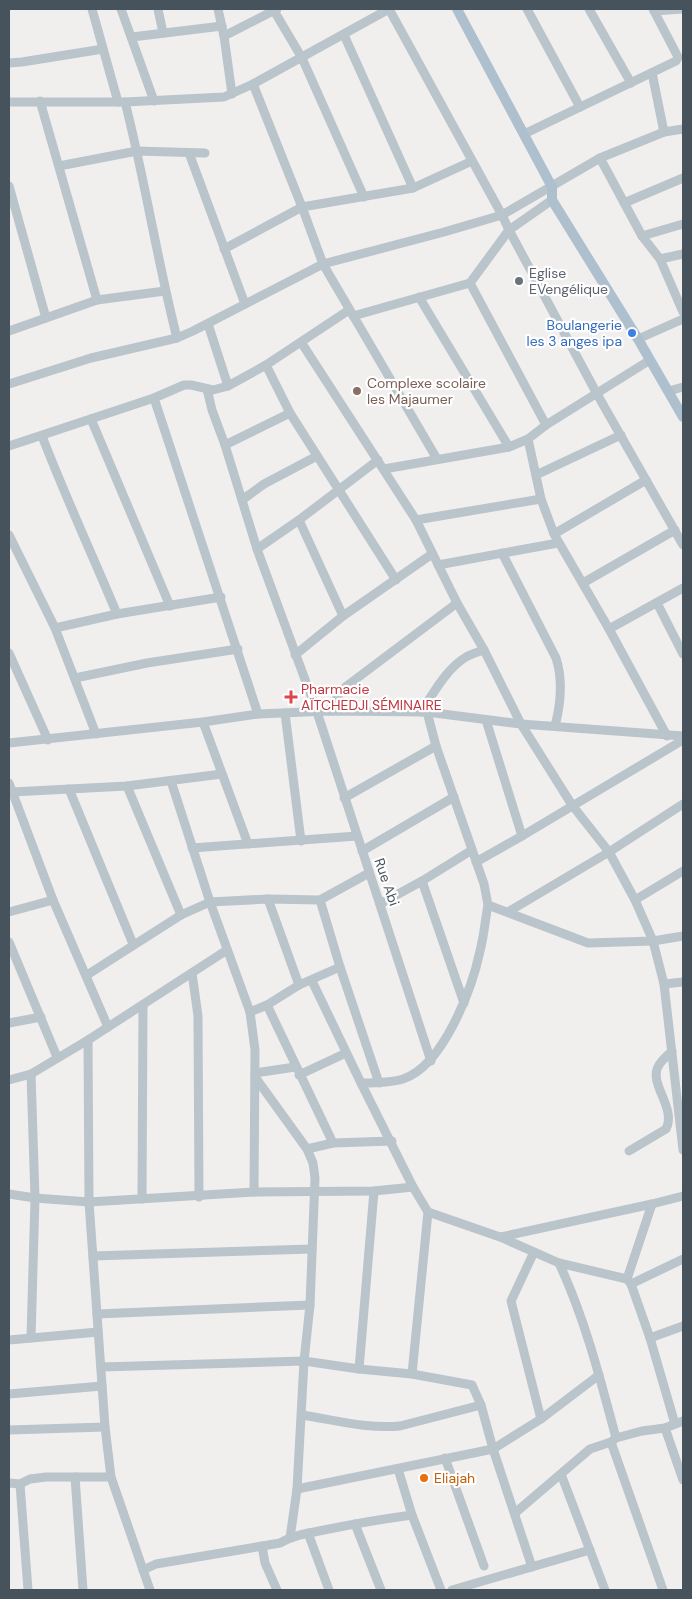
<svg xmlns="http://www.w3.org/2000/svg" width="692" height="1599" viewBox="0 0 692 1599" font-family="'DM Sans',sans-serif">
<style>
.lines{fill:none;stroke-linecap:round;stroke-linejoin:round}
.minor{stroke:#bac4cb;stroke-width:9}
.major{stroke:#aebfcd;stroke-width:10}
.worship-dot{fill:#6b7280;stroke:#fff;stroke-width:2}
.shop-dot{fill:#3f7fe0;stroke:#fff;stroke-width:2}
.education-dot{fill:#8d6e63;stroke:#fff;stroke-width:2}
.health-dot{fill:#e0444e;stroke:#fff;stroke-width:2}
.food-dot{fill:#e8710a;stroke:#fff;stroke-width:2}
.labels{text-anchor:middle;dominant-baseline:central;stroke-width:4.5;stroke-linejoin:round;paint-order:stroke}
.worship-label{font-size:14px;fill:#5b616d;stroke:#fff;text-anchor:start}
.shop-label{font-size:14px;fill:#366cbe;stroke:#fff;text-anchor:end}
.education-label{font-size:14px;fill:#785e54;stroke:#fff;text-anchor:start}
.health-label{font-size:14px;fill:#be3a42;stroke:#fff;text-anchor:start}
.street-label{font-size:14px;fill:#47535c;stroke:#fff}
.food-label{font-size:14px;fill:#c56008;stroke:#fff;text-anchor:start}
</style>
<rect width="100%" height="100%" fill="#f1eeee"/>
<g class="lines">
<g class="minor">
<path d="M92,9l26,93"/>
<path d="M121,9l33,92"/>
<path d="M158,9l5,24"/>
<path d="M218,9l6,27 8,58"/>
<path d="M273,9l29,49 62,139"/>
<path d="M527,9l53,98"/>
<path d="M589,9l42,74"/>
<path d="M654,11l29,-2"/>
<path d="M344,35l69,153"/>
<path d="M224,36l53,-27"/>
<path d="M132,37l90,-11"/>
<path d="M9,63l13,-1 81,-13"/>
<path d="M652,73l12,59"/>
<path d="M253,84l49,123 21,57 114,195"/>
<path d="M40,101l57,199"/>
<path d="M9,102h116l99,-5 29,-13 136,-75 113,206 7,15 88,164 86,151"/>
<path d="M125,102c20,78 32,158 52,236"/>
<path d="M524,134l152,-73 2,-4 -25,-48"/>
<path d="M189,153l56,151"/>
<path d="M600,158l42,78 18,23 23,53"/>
<path d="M59,166l78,-15 68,2"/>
<path d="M9,186l37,132"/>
<path d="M624,203l59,-25"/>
<path d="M642,236l41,-12"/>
<path d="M224,249l78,-42 111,-19 59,-27"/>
<path d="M660,259l23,-5"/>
<path d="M470,283l76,142"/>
<path d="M419,297l90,150"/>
<path d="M353,316l117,-33 39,-53 43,-30"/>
<path d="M208,324l20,62"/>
<path d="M9,331l88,-31 68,-9"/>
<path d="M638,339l45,-20"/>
<path d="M301,342l115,178 41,83 27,47 37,74 51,81 37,47 26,48 18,41 11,43 19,166"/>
<path d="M266,365l24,48 106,167"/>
<path d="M9,384l82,-26 86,-20 16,-7 130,-67 121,-32 58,-17 98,-57 64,-26 19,-3"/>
<path d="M207,389l5,21 13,35 32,104 60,163 114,349"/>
<path d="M669,391l14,-4"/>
<path d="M154,398l104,316"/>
<path d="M91,419l79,187"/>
<path d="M42,436c23,60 50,118 75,178"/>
<path d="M528,439l13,60 13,35 55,95 58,107"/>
<path d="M225,445l65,-32"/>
<path d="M9,446l145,-48 30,-13h7l22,5 15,-4 38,-21 83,-55"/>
<path d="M384,469l125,-22 19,-8 18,-14 104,-65"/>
<path d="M536,475l85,-40"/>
<path d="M242,500l22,-16 53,-28"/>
<path d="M299,520l44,96"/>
<path d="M416,520l125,-21"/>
<path d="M554,534l92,-54"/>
<path d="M9,535l46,93 41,106"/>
<path d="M257,549l42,-29 79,-60"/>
<path d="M502,553l54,105c7,22 5,45 -1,68"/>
<path d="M438,565l120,-22"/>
<path d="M583,583l92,-53"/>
<path d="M657,603l26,51"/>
<path d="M55,628l62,-14 104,-17"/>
<path d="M609,629l74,-41"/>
<path d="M9,653l39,87"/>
<path d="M295,655l48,-39 89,-62"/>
<path d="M75,678l72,-15 91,-14"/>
<path d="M329,711l12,-20 7,-6 109,-82"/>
<path d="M421,712c12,-18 25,-43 45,-55 5,-3 12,-5 18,-7"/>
<path d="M427,712l9,34 48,138 4,21 100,38 65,-2 30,-5"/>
<path d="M285,713l16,128"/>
<path d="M486,720l36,116"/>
<path d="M203,722l45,122"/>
<path d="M9,743l194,-21 55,-8 71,-3 98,1 94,12 162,12"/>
<path d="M171,781l39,121 40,110 5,38 -1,142"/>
<path d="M9,783l44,117 55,127"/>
<path d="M127,786l54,129"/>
<path d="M69,789l64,155"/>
<path d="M12,792l115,-6 95,-12"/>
<path d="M344,798l92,-52"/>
<path d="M192,848l165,-12"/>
<path d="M362,851l92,-54"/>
<path d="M476,862l46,-26 161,-96"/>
<path d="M422,881l42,122"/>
<path d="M268,899l31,86"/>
<path d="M320,900l20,67 39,116"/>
<path d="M635,900l48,-29"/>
<path d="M380,904l42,-23 50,-31"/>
<path d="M9,912l44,-12"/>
<path d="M508,912l101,-60 74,-48"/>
<path d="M9,942l48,115"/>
<path d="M192,973l6,43 1,181"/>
<path d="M87,975l94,-60 29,-13 58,-3 52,1 49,-27"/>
<path d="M312,981l49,102 52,104 15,25 -16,162"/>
<path d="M664,984l19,-2"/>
<path d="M267,1005l66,138"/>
<path d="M250,1012l17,-7 32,-20 41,-18"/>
<path d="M9,1023l32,-6"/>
<path d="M88,1040l1,162 16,225 6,50 39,113"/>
<path d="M255,1073l40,-6"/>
<path d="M299,1075l47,-22"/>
<path d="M255,1077l52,72 6,14 2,15 -5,127 -6,56 -7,128 -7,49"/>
<path d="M9,1080l22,-6 57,-34 139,-90"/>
<path d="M361,1083c13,0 29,0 42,-4 40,-13 69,-90 77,-128 4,-15 5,-30 8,-46"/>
<path d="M307,1149l26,-6 59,-2"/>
<path d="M629,1151l37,-22c11,-22 -19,-46 -7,-64 3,-5 9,-10 13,-14"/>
<path d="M9,1194l26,4 54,4 165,-10 120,-1 39,-4"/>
<path d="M142,1199l1,-193"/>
<path d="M428,1212l72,25 59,26 68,16 4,5 19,54 25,86"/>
<path d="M501,1237l151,-33 31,-8"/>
<path d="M534,1252l-23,49 30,118"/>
<path d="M93,1256l219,-7"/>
<path d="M559,1263c26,56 41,115 57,175"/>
<path d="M627,1279l25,-75"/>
<path d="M631,1284l52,-25"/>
<path d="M97,1314l213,-9"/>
<path d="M31,1338l4,-140 -4,-124"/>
<path d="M650,1338l33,-12"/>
<path d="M9,1340l89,-8"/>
<path d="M101,1367l203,-6 55,8 53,5 60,11 9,20 12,44 39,118"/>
<path d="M359,1369l15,-178"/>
<path d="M9,1394l93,-8"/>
<path d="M302,1415c33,5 65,14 98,11l81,-21"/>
<path d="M665,1428l18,52"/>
<path d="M9,1430l96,-3"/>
<path d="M611,1442l52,148"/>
<path d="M445,1458l39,108"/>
<path d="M398,1469l14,46 29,75"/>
<path d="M561,1474l44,116"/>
<path d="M75,1477l8,113"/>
<path d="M9,1483l11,1 10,-5 16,-2h65"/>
<path d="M20,1484l8,106"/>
<path d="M297,1489l196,-40 48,-30 58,-44"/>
<path d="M515,1513l75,-64 21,-7 5,-4 26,-7 23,-3 18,-7"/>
<path d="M355,1524l26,66"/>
<path d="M308,1533l21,57"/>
<path d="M262,1546l3,17 12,27"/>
<path d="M143,1570l13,-6 124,-21c14,-8 29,-10 44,-13 29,-6 59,-11 88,-15"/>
<path d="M452,1590l138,-40"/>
</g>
<path class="major" d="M457,9l95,178v13l86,139 45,78"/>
</g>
<circle class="worship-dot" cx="519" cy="281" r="5"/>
<circle class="shop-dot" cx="632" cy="333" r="5"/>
<circle class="education-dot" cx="357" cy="391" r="5"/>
<path class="health-dot" d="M288.5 689.5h5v5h5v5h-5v5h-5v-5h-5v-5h5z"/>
<circle class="food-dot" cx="424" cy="1478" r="5"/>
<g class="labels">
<g class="worship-label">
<text x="529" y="273">Eglise<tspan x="529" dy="16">EVengélique</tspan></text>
</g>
<g class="shop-label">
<text x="622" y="325">Boulangerie<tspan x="622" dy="16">les 3 anges ipa</tspan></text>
</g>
<g class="education-label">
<text x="367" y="383">Complexe scolaire<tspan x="367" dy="16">les Majaumer</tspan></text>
</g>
<g class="health-label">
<text x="301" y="689">Pharmacie<tspan x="301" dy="16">AÏTCHEDJI SÉMINAIRE</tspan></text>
</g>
<g class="street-label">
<text transform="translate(387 882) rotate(71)">Rue Abi</text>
</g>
<g class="food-label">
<text x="434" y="1478">Eliajah</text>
</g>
</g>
<rect width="692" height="1599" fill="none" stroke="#47535c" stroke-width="20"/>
</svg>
